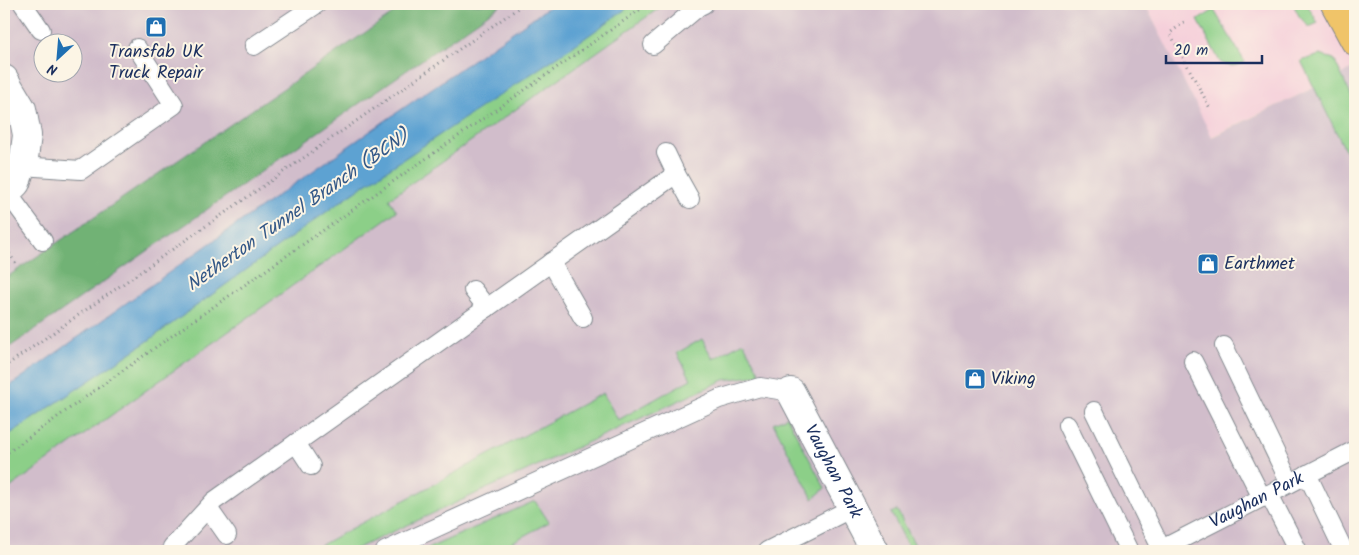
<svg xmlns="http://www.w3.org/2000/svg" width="1359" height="555" viewBox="0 0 1359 555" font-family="Kalam,sans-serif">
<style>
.built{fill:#f5cfda}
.industrial{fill:#d1bdcb;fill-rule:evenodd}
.green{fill:#8ccf88;stroke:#547f73}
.forest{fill:#71b274;stroke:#467069}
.water{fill:#5da2d2;stroke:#3c6898}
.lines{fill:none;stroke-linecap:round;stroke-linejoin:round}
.service-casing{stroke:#82888e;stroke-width:20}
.minor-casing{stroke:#82888e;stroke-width:30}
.primary-casing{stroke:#82888e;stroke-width:30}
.path{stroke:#82888e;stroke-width:3;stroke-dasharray:1 4;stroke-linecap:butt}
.service{stroke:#fff;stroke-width:18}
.minor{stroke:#fff;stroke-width:28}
.primary{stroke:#f0c469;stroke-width:28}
.labels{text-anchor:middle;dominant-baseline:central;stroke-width:4;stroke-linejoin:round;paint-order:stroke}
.poi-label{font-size:18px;fill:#1b2f5e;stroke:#fcf5e5;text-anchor:start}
.street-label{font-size:18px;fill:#1b2f5e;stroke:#fcf5e5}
.water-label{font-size:19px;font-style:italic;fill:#325787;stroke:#fcf5e5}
</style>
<rect width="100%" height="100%" fill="#fcf5e5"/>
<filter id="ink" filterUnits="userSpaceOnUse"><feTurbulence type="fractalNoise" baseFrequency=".02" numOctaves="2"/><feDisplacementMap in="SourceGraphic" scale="10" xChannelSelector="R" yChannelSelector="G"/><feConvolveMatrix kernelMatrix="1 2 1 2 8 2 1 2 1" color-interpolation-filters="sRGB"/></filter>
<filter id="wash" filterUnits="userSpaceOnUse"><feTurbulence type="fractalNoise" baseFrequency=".0096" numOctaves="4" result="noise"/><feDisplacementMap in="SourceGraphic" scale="20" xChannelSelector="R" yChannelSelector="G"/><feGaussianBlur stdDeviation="1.12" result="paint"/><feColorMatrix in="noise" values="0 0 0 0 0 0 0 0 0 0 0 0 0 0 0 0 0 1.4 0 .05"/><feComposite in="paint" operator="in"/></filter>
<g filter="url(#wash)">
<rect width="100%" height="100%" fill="#e9e1bf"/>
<path class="built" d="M1145,4h190l20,37v27l-144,69z"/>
<path class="industrial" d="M4,4h1141l67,133 143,-69v483h-1351zM42,42h30v30h-30z"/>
<g class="green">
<path d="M633,4h32l-276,195 8,12 -393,281v-54l141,-95 206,-149z"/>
<path d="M1293,4h14l11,19 -9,4 -10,-11z"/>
<path d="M1214,10l31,52c-9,5 -17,5 -25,0l-22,-42z"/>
<path d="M1320,55l14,4 21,45v66l-54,-109z"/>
<path d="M702,339l11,20 30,-17 18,33 -37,5 -373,171h-41l293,-158 15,27 73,-41 -14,-26z"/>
<path d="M787,417l38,71 -12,11 -40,-76z"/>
<path d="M535,501l14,21 -53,29h-74z"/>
<path d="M897,510l21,41h-7l-20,-38z"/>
</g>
<path class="forest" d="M407,4h95l-498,347v-72z"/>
<path class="water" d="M553,4h80l-48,34 -234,156 -206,149 -141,95v-48l250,-178z"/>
</g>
<g filter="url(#ink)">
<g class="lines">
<g class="service-casing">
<g id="service">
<path d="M23,4l18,26"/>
<path d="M653,45l45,-38 6,-3"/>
<path d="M254,46l63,-42"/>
<path d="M21,166l60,4 93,-65 -37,-57"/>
<path d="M676,174l14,25"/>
<path d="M7,192l36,49"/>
<path d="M551,262l32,56"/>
<path d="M473,290l14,18"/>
<path d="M1224,346l66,137"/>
<path d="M1193,361l69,137"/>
<path d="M1094,411l68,139"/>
<path d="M1067,425l62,126"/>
<path d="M296,443l15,23"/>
<path d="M1307,474l37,77"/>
<path d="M1269,494l29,57"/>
<path d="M208,508l19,27"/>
<path d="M175,551l-3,-4 42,-46 462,-327 -10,-21"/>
<path d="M385,551l334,-152 41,-12 31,5"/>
<path d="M767,551l85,-43"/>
<path id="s1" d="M1158,551l197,-101"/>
</g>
</g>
<g class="minor-casing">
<g id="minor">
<path d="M4,79l18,30 5,26 -3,23 -8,25 -12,12"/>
<path id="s2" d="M791,392l84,159"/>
</g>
</g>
<g class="primary-casing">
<path id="primary" d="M1335,4l20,37"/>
</g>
<g class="path">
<path d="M1184,22l-14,11 41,77"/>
<path d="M4,245l12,19"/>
<path d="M4,367l520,-363"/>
<path d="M4,455l176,-125 468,-326"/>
</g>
<use href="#service" class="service"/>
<use href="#minor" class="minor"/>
<use href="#primary" class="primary"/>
</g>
</g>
<defs>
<g id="shop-square" transform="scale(1.125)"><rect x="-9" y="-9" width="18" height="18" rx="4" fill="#1f6fb2" stroke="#fcf5e5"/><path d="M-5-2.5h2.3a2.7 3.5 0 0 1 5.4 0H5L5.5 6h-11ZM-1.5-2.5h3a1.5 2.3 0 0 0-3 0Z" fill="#fff"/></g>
</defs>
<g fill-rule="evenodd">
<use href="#shop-square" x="156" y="27"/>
<use href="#shop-square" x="1208" y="264"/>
<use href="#shop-square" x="975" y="379"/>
</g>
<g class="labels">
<g class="poi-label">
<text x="156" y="52" text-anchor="middle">Transfab UK<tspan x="156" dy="21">Truck Repair</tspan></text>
<text x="1224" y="264">Earthmet</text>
<text x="991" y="379">Viking</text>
</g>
<g class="street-label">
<text stroke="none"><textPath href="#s2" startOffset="90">Vaughan Park</textPath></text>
<text stroke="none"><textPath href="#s1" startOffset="111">Vaughan Park</textPath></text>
</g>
<g class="water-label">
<text transform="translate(298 211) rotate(-35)">Netherton Tunnel Branch (BCN)</text>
</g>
</g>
<rect width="1359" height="555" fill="none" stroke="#fcf5e5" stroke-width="20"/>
<g transform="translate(58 58) rotate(206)"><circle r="24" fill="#fcf5e5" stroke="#a2a6af"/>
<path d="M0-4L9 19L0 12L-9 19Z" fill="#1f6fb2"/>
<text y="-8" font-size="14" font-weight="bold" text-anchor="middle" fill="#1b2f5e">N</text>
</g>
<path d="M1166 55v8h96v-8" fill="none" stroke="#1b2f5e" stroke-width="2.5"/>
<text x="1174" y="55" font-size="15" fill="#1b2f5e" stroke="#fcf5e5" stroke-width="4" paint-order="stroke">20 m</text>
</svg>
